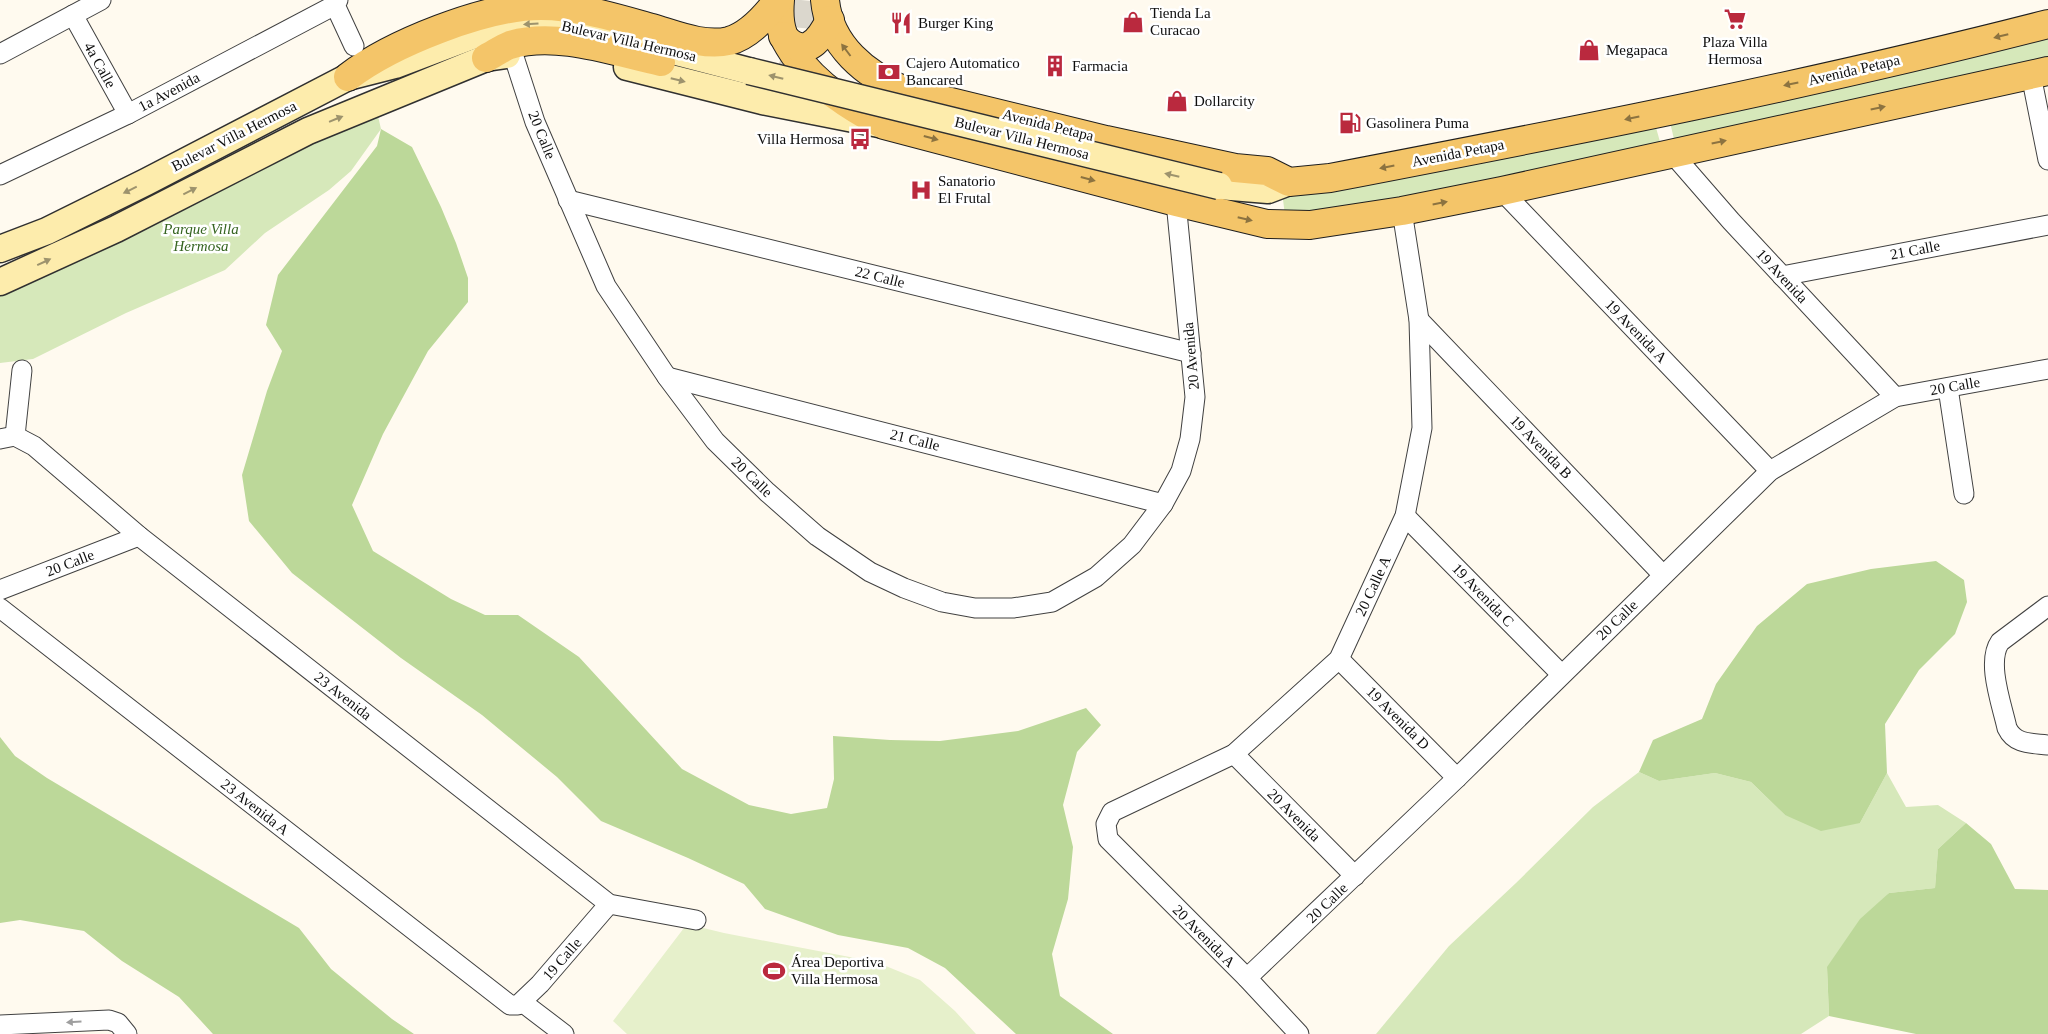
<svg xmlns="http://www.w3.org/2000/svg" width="2048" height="1034" viewBox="0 0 2048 1034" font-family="Georgia,serif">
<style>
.green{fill:#d6e8ba}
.forest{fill:#bcd899}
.pitch{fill:#e6f0cb}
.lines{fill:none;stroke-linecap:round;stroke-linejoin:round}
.primary-tunnel{stroke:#dbd7cd;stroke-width:28;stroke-dasharray:28 14;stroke-linecap:butt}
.street-casing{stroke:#414141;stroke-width:21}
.secondary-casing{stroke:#303030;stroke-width:29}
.primary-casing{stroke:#1f1f1f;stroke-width:30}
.street{stroke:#fff;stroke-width:19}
.secondary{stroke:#fdecac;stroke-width:26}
.primary{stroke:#f4c569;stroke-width:28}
.secondary-bridge-casing{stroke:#303030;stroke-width:29;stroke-linecap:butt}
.secondary-bridge{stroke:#fdecac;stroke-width:26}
.oneway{fill:#9d936d}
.oneway2{fill:#8c7340}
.oneway3{fill:#9f9f9f}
.labels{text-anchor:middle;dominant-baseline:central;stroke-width:5;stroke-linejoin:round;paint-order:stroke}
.poi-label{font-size:15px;fill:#0e0e0e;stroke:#fff;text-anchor:start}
.street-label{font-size:15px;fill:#0e0e0e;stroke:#fff}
.park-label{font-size:15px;font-style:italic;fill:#356420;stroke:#fff}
</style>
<rect width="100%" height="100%" fill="#fffaef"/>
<g class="green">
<path d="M2048,36v26l-372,86 -6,-26z"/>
<path d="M378,116l3,13 -30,42 -22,19 -64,43 -40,37 -99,43 -93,46 -33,4v-70l316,-159z"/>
<path d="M1655,124l7,25 -168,40 -209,26 -3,-23z"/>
<path d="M1639,772l20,9 56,-8 36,9 34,33 75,8 27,-50 19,34 32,-2 28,18 -28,26 -3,39 -46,5 -62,75 2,48 -28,18h-425l73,-88 67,-63 77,-76z"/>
</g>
<g class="forest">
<path d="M381,129l31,18 29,60 15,36 12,35v24l-40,49 -45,83 -31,71 21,46 78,48 34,16h33l61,42 103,112 67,36 42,9 36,-6 7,-29 -1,-43 57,4 50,1 78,-10 68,-23 15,17 -24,27 -14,53 10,42 -5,52 -16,55 8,42 53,38h-97l-71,-66 -37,-20 -70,-13 -73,-26 -21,-25 -56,-26 -87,-37 -44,-44 -75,-62 -81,-57 -109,-85 -43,-52 -7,-46 25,-84 15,-40 -16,-26 12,-50 99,-129z"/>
<path d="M1936,561l28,19 3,22 -12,32 -36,36 -34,54 2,49 -27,50 -39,8 -36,-16 -34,-33 -36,-9 -56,8 -20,-9 14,-32 49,-21 14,-35 41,-58 50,-42 64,-15z"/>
<path d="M0,737l15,19 32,22 252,150 32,41 61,50 22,15h-201l-34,-37 -57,-36 -38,-30 -64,-11 -20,3z"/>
<path d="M1966,823l25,21 24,45 33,1v144h-132l-87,-18 -2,-49 33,-48 29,-26 46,-5 3,-39z"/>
</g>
<path class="pitch" d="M687,924l37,9 152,29 44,18 35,31 21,23h-349l-14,-13z"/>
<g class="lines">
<path class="primary-tunnel" d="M792,69l3,-10 6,-59"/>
<g class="street-casing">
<g id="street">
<path d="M338,0l-3,5 19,41"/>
<path d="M73,15l55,99"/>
<path d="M0,54l101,-54"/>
<path d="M513,54l22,68 71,164 61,91 48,64 52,51 50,44 53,36 34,16 38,14 33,6h38l39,-6 44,-25 36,-32 31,-41 18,-33 9,-32 5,-42 -19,-195"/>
<path d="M2031,75l17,85"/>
<path d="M1671,152l60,69 164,176"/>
<path d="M0,175l128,-61 207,-109"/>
<path d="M1502,191l268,280"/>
<path d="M568,200l623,153"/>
<path d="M1782,276l266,-51"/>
<path d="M1419,320l244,255"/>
<path d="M667,377l496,127"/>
<path d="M1948,388l16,106"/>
<path d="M15,436l7,-66"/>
<path d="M0,439l15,-3 19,10 105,90 470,368 87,16"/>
<path d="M1405,516l156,158"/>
<path d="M0,590l139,-54"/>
<path d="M2048,606l-48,36c-14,20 2,63 7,86 8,17 25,15 41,17"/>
<path d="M0,608l510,397h8l22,-21 69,-80"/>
<path d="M1339,659l118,119"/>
<path d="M1234,754l121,122"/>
<path d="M1247,978l210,-200 313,-307 125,-74 153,-28"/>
<path d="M522,1002l42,32"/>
<path d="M0,1025l109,-5 9,3 9,11"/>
<path d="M1299,1034l-52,-56 -139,-139 -2,-15 6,-12 122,-58 105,-95 66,-143 17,-88 -3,-108 -17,-109"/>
</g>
</g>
<g class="secondary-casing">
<g id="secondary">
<path d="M627,67l135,34 117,23"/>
<path d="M1219,186l49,4 21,-8"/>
<path d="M0,249l47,-18 99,-49 202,-105 47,-12 82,-31 23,-6 40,-5 33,2 176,46"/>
<path d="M0,282l116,-53 192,-98 178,-73 21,-3"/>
</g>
</g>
<g class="primary-casing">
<g id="primary">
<path d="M780,0c-1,11 -1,23 3,34 2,7 7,14 11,20 23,32 56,53 90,71l292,77 91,22 43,1 92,-14 100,-20 546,-120"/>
<path d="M825,0c4,45 41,76 81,91l200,49 129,28 32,3 22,11 41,-4c240,-46 481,-93 718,-154"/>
<path d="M783,36c21,24 36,6 47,-16"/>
<path d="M486,58c8,-4 16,-10 24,-13 47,-14 104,7 151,17"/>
<path d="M348,77c43,-33 137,-71 193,-71 37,0 75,12 111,22 24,7 52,19 77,13 21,-6 37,-25 49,-41"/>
</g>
</g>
<use href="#street" class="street"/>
<use href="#secondary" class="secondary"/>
<use href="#primary" class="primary"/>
<g class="secondary-bridge-casing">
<path id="secondary-bridge" d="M749,71l470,115"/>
</g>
<use href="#secondary-bridge" class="secondary-bridge"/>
</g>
<defs><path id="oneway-solid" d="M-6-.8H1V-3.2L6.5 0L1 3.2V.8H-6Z" transform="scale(1.25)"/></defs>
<g class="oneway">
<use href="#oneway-solid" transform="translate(531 24) rotate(176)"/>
<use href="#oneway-solid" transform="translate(776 77) rotate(-166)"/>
<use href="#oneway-solid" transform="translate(678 80) rotate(14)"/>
<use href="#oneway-solid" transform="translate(336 119) rotate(-22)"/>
<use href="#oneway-solid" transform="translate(1172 175) rotate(-167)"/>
<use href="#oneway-solid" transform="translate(130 190) rotate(154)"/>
<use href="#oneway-solid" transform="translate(190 191) rotate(-27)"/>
<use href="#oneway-solid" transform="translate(44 262) rotate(-25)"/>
</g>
<g class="oneway2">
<use href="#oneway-solid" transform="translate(2001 36) rotate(166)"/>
<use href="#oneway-solid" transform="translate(846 50) rotate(-127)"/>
<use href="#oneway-solid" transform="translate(1791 84) rotate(168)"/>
<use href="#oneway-solid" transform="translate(1878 108) rotate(-12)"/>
<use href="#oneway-solid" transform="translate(1632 118) rotate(168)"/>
<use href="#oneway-solid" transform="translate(931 138) rotate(15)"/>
<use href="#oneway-solid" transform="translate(1719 142) rotate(-12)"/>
<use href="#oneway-solid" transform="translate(1387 167) rotate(169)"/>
<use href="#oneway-solid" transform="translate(1088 179) rotate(15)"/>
<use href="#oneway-solid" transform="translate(1440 203) rotate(-11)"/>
<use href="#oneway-solid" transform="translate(1245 219) rotate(13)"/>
</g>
<use class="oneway3" href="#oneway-solid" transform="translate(74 1022) rotate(177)"/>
<defs>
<g id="supermarket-bare" transform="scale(1.725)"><path d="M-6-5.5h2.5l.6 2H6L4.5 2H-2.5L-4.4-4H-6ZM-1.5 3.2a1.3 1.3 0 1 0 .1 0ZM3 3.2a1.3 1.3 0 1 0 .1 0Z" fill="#ba293e" stroke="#fff" stroke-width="2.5" paint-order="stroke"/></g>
<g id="shop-bare" transform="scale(1.725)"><path d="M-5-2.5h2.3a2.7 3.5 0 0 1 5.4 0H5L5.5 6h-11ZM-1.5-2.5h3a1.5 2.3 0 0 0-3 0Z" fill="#ba293e" stroke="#fff" stroke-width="2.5" paint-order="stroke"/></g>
<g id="restaurant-bare" transform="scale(1.725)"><path d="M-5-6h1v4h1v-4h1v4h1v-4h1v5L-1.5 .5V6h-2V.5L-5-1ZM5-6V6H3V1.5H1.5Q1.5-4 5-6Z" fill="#ba293e" stroke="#fff" stroke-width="2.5" paint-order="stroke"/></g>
<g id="building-bare" transform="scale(1.725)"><path d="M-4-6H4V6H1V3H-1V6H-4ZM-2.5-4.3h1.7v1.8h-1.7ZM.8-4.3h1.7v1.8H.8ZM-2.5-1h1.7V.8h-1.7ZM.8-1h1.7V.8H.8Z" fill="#ba293e" stroke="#fff" stroke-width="2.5" paint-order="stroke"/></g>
<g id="bank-bare" transform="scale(1.725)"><path d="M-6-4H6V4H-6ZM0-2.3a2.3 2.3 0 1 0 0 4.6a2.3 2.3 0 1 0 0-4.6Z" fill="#ba293e" stroke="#fff" stroke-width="2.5" paint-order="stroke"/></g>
<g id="fuel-bare" transform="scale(1.725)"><path d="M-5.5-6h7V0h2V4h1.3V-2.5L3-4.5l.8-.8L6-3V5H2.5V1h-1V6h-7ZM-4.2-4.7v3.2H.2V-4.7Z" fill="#ba293e" stroke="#fff" stroke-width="2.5" paint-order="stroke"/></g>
<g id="bus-bare" transform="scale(1.725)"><path d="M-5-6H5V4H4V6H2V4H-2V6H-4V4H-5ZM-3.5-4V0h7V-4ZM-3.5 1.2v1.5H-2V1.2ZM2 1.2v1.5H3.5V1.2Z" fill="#ba293e" stroke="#fff" stroke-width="2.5" paint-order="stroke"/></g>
<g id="hospital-bare" transform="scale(1.725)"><path d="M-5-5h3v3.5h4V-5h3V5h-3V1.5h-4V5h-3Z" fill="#ba293e" stroke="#fff" stroke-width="2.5" paint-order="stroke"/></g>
<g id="stadium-bare" transform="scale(1.725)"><path d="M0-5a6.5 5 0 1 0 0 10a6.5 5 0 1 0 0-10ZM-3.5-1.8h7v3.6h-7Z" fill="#ba293e" stroke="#fff" stroke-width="2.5" paint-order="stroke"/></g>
</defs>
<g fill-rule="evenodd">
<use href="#supermarket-bare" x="1735" y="19"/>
<use href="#shop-bare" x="1133" y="22"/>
<use href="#restaurant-bare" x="901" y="23"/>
<use href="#shop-bare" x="1589" y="50"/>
<use href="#building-bare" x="1055" y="66"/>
<use href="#bank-bare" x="889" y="72"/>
<use href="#shop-bare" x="1177" y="101"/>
<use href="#fuel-bare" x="1350" y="123"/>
<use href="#bus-bare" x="860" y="139"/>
<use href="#hospital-bare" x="921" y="190"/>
<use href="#stadium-bare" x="774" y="971"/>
</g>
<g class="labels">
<g class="poi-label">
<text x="1150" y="13">Tienda La<tspan x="1150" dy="17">Curacao</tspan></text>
<text x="918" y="23">Burger King</text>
<text x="1735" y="42" text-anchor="middle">Plaza Villa<tspan x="1735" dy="17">Hermosa</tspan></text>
<text x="1606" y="50">Megapaca</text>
<text x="906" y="63">Cajero Automatico<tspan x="906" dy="17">Bancared</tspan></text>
<text x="1072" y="66">Farmacia</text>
<text x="1194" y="101">Dollarcity</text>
<text x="1366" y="123">Gasolinera Puma</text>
<text x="844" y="139" text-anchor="end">Villa Hermosa</text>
<text x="938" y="181">Sanatorio<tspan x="938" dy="17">El Frutal</tspan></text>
<text x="791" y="962">Área Deportiva<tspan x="791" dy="17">Villa Hermosa</tspan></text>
</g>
<g class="street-label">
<text transform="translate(629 41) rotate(13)">Bulevar Villa Hermosa</text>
<text transform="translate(100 65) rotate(61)">4a Calle</text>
<text transform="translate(1854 70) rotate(-13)">Avenida Petapa</text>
<text transform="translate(169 92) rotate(-28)">1a Avenida</text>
<text transform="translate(1048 125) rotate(14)">Avenida Petapa</text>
<text transform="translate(542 135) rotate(68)">20 Calle</text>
<text transform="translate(234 136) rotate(-27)">Bulevar Villa Hermosa</text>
<text transform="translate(1022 138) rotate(14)">Bulevar Villa Hermosa</text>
<text transform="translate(1458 153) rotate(-11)">Avenida Petapa</text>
<text transform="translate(1915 250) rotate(-11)">21 Calle</text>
<text transform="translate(1782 276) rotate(47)">19 Avenida</text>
<text transform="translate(880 277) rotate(14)">22 Calle</text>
<text transform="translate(1636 331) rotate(46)">19 Avenida A</text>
<text transform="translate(1191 356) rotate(-95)">20 Avenida</text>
<text transform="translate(1955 386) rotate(-10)">20 Calle</text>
<text transform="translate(915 440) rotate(14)">21 Calle</text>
<text transform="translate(1541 447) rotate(46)">19 Avenida B</text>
<text transform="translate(752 477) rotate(44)">20 Calle</text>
<text transform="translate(70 563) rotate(-21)">20 Calle</text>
<text transform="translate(1373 586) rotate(-65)">20 Calle A</text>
<text transform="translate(1483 595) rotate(46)">19 Avenida C</text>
<text transform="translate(1617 620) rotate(-44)">20 Calle</text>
<text transform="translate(343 696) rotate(38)">23 Avenida</text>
<text transform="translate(1398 718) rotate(45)">19 Avenida D</text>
<text transform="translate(255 807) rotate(38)">23 Avenida A</text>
<text transform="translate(1294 815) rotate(45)">20 Avenida</text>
<text transform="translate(1327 903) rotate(-44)">20 Calle</text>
<text transform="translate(1204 936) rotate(45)">20 Avenida A</text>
<text transform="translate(562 959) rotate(-49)">19 Calle</text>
</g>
<g class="park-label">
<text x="201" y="229">Parque Villa<tspan x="201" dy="17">Hermosa</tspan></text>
</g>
</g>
</svg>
